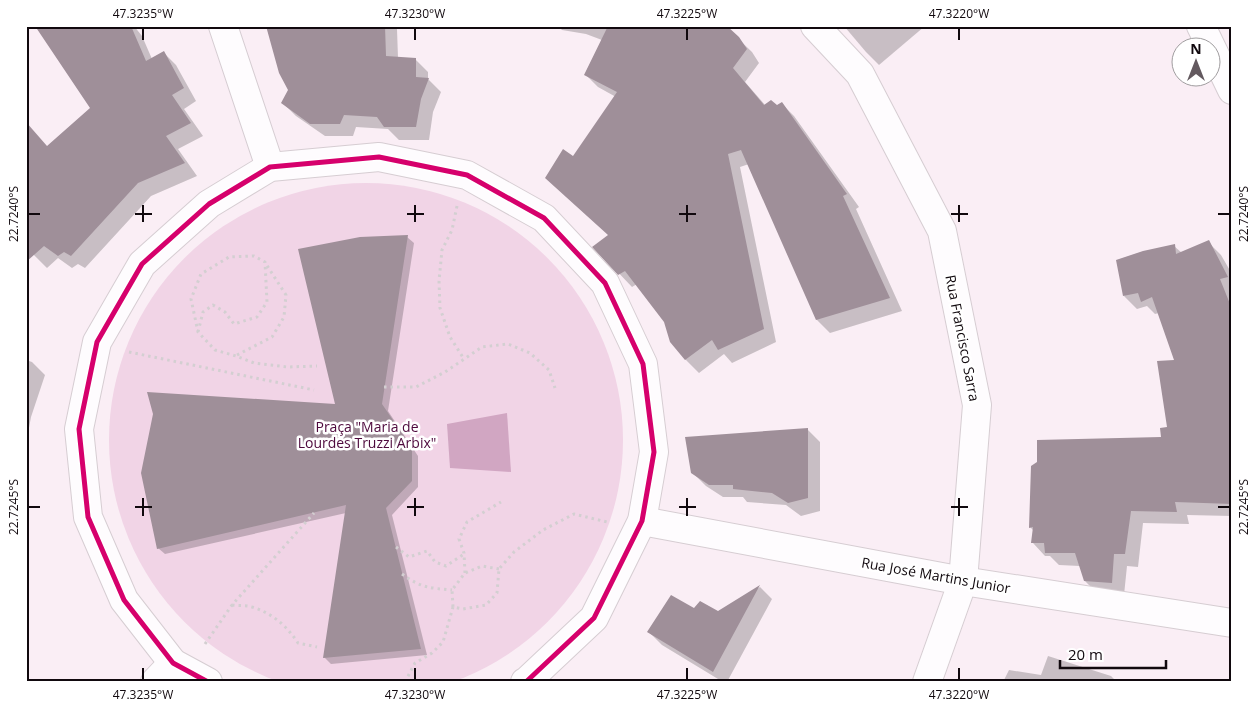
<svg xmlns="http://www.w3.org/2000/svg" width="1258" height="708" viewBox="0 0 1258 708" font-family="'Open Sans',sans-serif">
<style>
.green{fill:#f1d4e6}
.water{fill:#d1a6c2}
.shadow{fill:#0003}
.building{fill:#9f8f99}
.lines{fill:none;stroke-linecap:round;stroke-linejoin:round}
.minor-casing{stroke:#d6cdd2;stroke-width:30}
.path{stroke:#d3cfd1;stroke-width:3;stroke-dasharray:2.5 4;stroke-linecap:butt}
.minor{stroke:#fefcfe;stroke-width:28}
.cycleway-casing{stroke:#fff;stroke-width:8}
.cycleway{stroke:#d6006c;stroke-width:5}
.ticks{fill:none;stroke:#11090e;stroke-width:2}
.labels{text-anchor:middle;dominant-baseline:central;stroke-width:5;stroke-linejoin:round;paint-order:stroke}
.street-label{font-size:14px;fill:#11090e;stroke:#fff}
.park-label{font-size:14px;fill:#4e093d;stroke:#fff}
.neatline{fill:none;stroke:#11090e;stroke-width:2}
.ticks-label{font-size:12px;text-anchor:middle;fill:#11090e}
</style>
<rect width="100%" height="100%" fill="#faeef5"/>
<circle class="green" cx="366" cy="440" r="257"/>
<path class="water" d="M507,413l4,59 -61,-4 -3,-44z"/>
<g class="shadow">
<path d="M37,26h97l8,10 10,23 11,-7 13,13 20,36 -12,8 19,27 -25,13 19,27 -46,20 -66,72 -7,-4 -6,4 -14,-10 -11,10 -21,-21 21,-100 45,-39z"/>
<path d="M268,26h127l2,3 1,29 17,1 13,13v7l13,13 -8,20 -4,28h-30l-11,-11 -32,-2 -3,9h-28l-29,-20 -13,-13 7,-13z"/>
<path d="M558,26h167l27,26 7,11 -14,19 20,23 12,1 4,-3 13,13 65,91 -3,2 46,102 -72,22 -13,-13 -68,-156 -9,3 36,175 -44,21 -8,-9 -25,19 -13,-13 -15,-18 -6,-21 -28,-37 -5,3 -38,-40 15,-11 -35,-79 42,-60 -18,-10 -13,-13 17,-34 -16,-6 -24,-4z"/>
<path d="M844,26h81l-46,39 -13,-13z"/>
<path d="M407,237l7,6 -26,168 30,45v31l-26,28 35,140 -96,9 -7,-7 22,-144 -181,41 -7,-6 178,-143z"/>
<path d="M1208,242l13,13 11,19v242l-45,-1 2,9 -46,-1 -5,44 -11,-1 -3,29 -26,-1 -13,-13 -5,-15 -21,-1 -9,-9h-5l-12,-13 1,-12 -4,-4 133,-89 5,-9 8,-68 -17,-48 -4,1 -8,-8 -10,3 -13,-13 50,-50 8,7z"/>
<path d="M26,360l6,2 13,13 -14,42 -5,27z"/>
<path d="M807,429l13,13v69l-19,5 -15,-11 -39,-3 -4,-5h-20l-17,-11 -14,-14z"/>
<path d="M760,587l12,12 -45,83h-4l-61,-37 -13,-13 45,-23 24,4z"/>
<path d="M1048,656l63,20 6,6h-114l6,-12 32,5z"/>
</g>
<g class="building">
<path d="M35,26h96l15,35 18,-10 20,37 -12,7 19,28 -25,13 19,27 -47,20 -67,73 -7,-4 -6,4 -14,-10 -18,16v-140l21,24 43,-38z"/>
<path d="M266,26h119l1,30 30,2v19l13,1 -8,21 -5,28h-32l-7,-10 -33,-2 -4,9h-30l-29,-21 7,-13 -9,-17z"/>
<path d="M608,26h119l12,11 8,12 -14,19 31,37 7,-5 6,5 5,-3 65,92 -4,2 47,102 -74,22 -75,-170 -13,4 36,175 -46,21 -6,-10 -27,20 -15,-18 -6,-20 -39,-51 -7,4 -26,-28 16,-12 -63,-57 18,-29 10,7 44,-64 -33,-17z"/>
<path d="M408,235l-26,169 30,44v33l-26,27 35,141 -98,9 23,-153 -189,44 -16,-76 12,-59 -6,-22 188,12 -37,-155 62,-12z"/>
<path d="M1209,240l19,37 -8,2 12,30v195l-57,-2 2,10 -46,-1 -6,43h-11l-2,29 -28,-2 -9,-28h-30l-1,-10h-13l2,-16 -4,1 2,-62 6,-4v-22l124,-3 -1,-9 7,-1 -10,-66 17,-1 -22,-63 -11,5 -3,-9 -15,3 -7,-36 27,-9 32,-7 1,10z"/>
<path d="M808,428v70l-20,5 -16,-10 -39,-4v-4h-24l-18,-12 -6,-36z"/>
<path d="M760,585l-47,87 -66,-40 24,-37 23,13 6,-7 18,10z"/>
</g>
<g class="lines">
<g class="minor-casing">
<g id="minor">
<path d="M223,26l47,141"/>
<path d="M815,26l45,48 82,157 35,174 -14,176 -36,101"/>
<path d="M1201,26l31,64"/>
<path d="M642,521l321,60 269,42"/>
<path d="M155,682l18,-19"/>
<path d="M208,682l-35,-19 -49,-63 -36,-83 -9,-88 18,-87 45,-78 67,-60 61,-37 109,-10 88,18 77,43 61,65 38,81 11,88 -12,69 -48,97 -67,63 -2,1"/>
</g>
</g>
<g class="path">
<path d="M457,206l-5,24 -10,20 -3,31 1,27 10,29 14,22"/>
<path d="M198,332l5,-20 10,-7 12,7 9,12 23,-7 10,-15 -2,-40 -11,-6 -25,1 -28,17 -10,25 7,33 17,18 21,6 18,7 33,4 30,-1"/>
<path d="M129,352l185,38"/>
<path d="M237,355l35,-18 12,-20 2,-22 -20,-31"/>
<path d="M384,387h32l29,-15 37,-25 26,-3 22,9 19,17 6,18"/>
<path d="M396,547l13,10 18,-6 8,11 11,4 18,-12"/>
<path d="M499,569l-17,-3 -17,7 -13,17 1,17 10,2 23,-4 11,-12 2,-24 15,-17 29,-22 31,-16 33,8"/>
<path d="M465,573l-1,-20 -5,-14 8,-17 34,-20"/>
<path d="M402,574c19,14 28,14 50,16"/>
<path d="M232,605c7,1 14,0 20,2 20,6 35,19 46,36l19,4"/>
<path d="M205,644l27,-39 82,-92"/>
<path d="M405,682l10,-19 17,-10 11,-11 10,-35"/>
</g>
<use href="#minor" class="minor"/>
<g class="cycleway-casing">
<path id="cycleway" d="M208,682l-35,-19 -49,-63 -36,-83 -9,-88 18,-87 45,-78 67,-60 61,-37 109,-10 88,18 77,43 61,65 38,81 11,88 -12,69 -48,97 -67,63 -2,1"/>
</g>
<use href="#cycleway" class="cycleway"/>
</g>
<path class="ticks" d="M143,28v12M415,28v12M687,28v12M959,28v12M143,205v17M415,205v17M687,205v17M959,205v17M28,214h12M135,214h17M407,214h17M679,214h17M951,214h17M1218,214h12M143,498v18M415,498v18M687,498v18M959,498v18M28,507h12M135,507h17M407,507h17M679,507h17M951,507h17M1218,507h12M143,668v12M415,668v12M687,668v12M959,668v12"/>
<g class="labels">
<g class="street-label">
<text transform="translate(963 338) rotate(79)">Rua Francisco Sarra</text>
<text transform="translate(936 575) rotate(10)">Rua José Martins Junior</text>
</g>
<g class="park-label">
<text x="367" y="426">Praça "Maria de<tspan x="367" dy="16">Lourdes Truzzi Arbix"</tspan></text>
</g>
</g>
<rect width="1258" height="708" fill="none" stroke="#ffffff" stroke-width="55"/>
<g transform="translate(1196 62)"><circle r="24" fill="#ffffff" stroke="#a09d9f"/>
<path d="M0-4L9 19L0 12L-9 19Z" fill="#63595f"/>
<text y="-8" font-size="14" font-weight="bold" text-anchor="middle" fill="#11090e">N</text>
</g>
<path d="M1060 660v8h106v-8" fill="none" stroke="#11090e" stroke-width="2.5"/>
<text x="1068" y="660" font-size="15" fill="#11090e" stroke="#ffffff" stroke-width="4" paint-order="stroke">20 m</text>
<rect x="28" y="28" width="1202" height="652" class="neatline"/>
<g class="ticks-label">
<text x="143" y="18">47.3235°W</text>
<text x="415" y="18">47.3230°W</text>
<text x="687" y="18">47.3225°W</text>
<text x="959" y="18">47.3220°W</text>
<text transform="translate(14 214) rotate(-90)" y="4">22.7240°S</text>
<text transform="translate(1244 214) rotate(-90)" y="4">22.7240°S</text>
<text transform="translate(14 507) rotate(-90)" y="4">22.7245°S</text>
<text transform="translate(1244 507) rotate(-90)" y="4">22.7245°S</text>
<text x="143" y="699">47.3235°W</text>
<text x="415" y="699">47.3230°W</text>
<text x="687" y="699">47.3225°W</text>
<text x="959" y="699">47.3220°W</text>
</g>
</svg>
